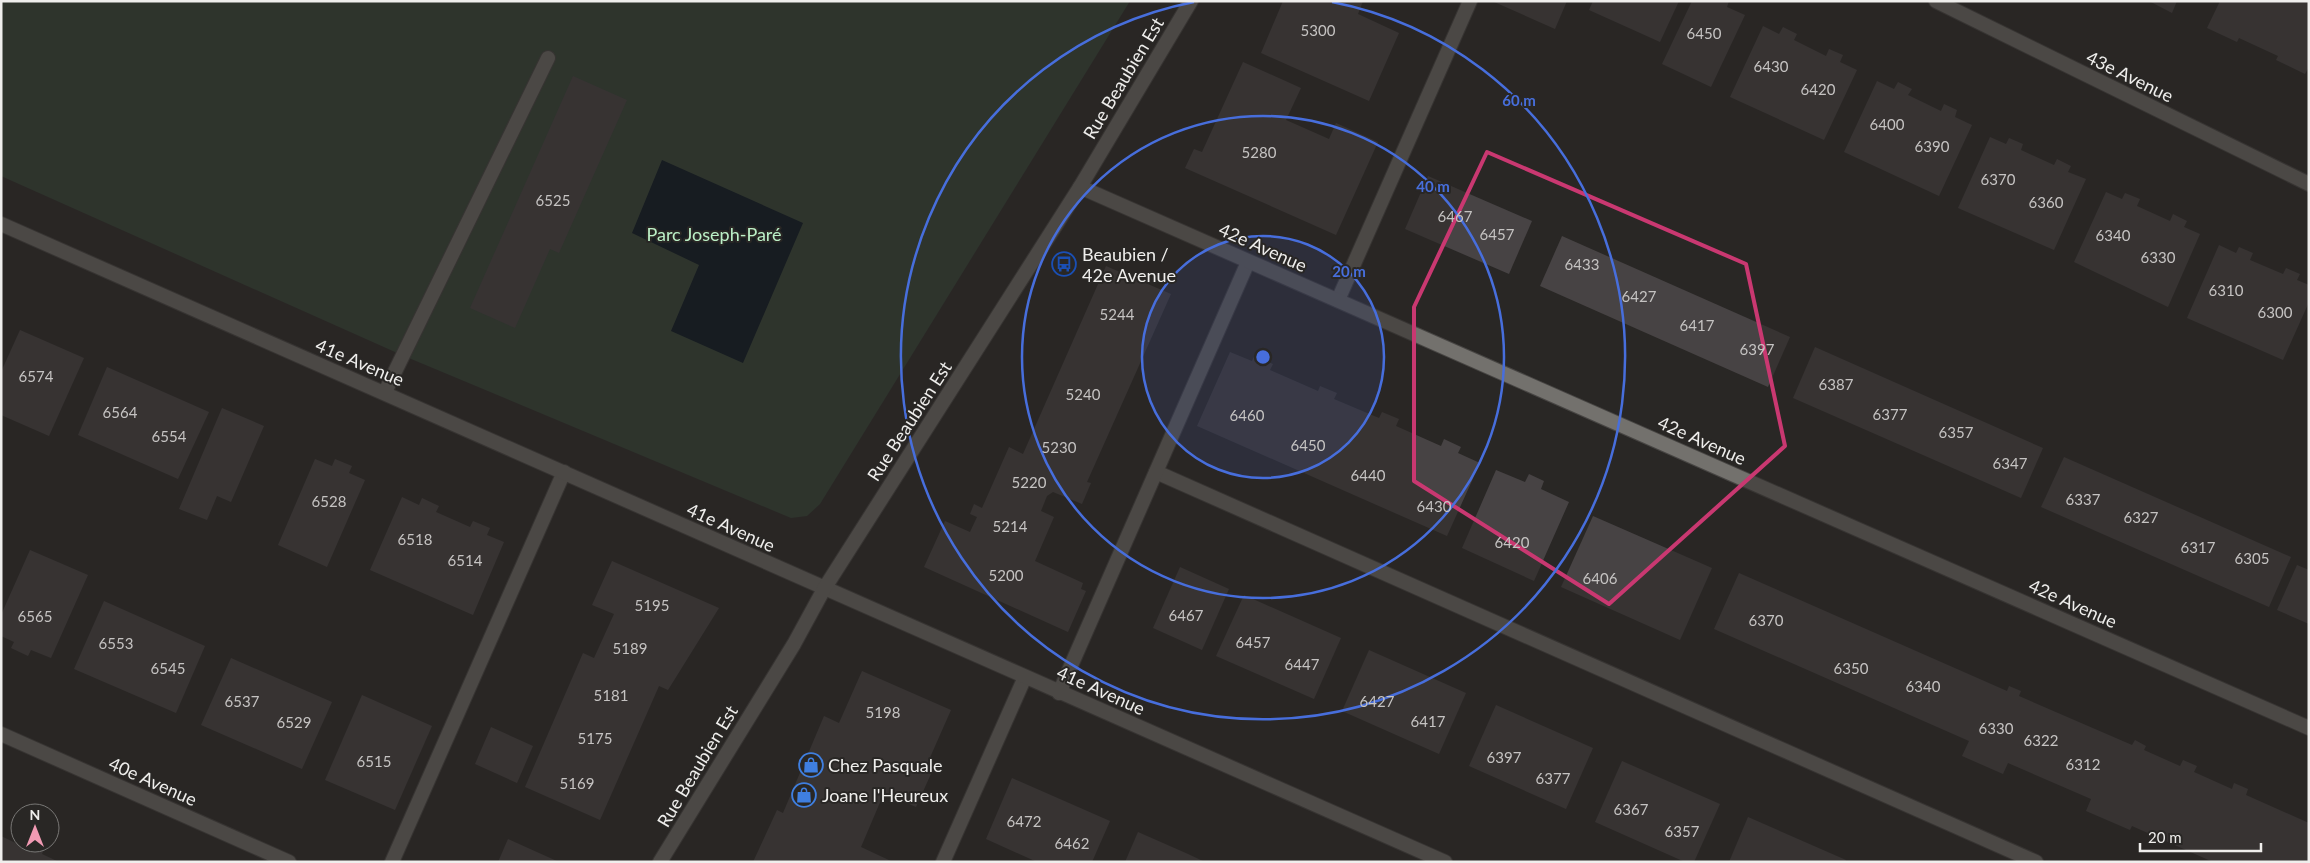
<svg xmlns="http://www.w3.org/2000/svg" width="2310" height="863" viewBox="0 0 2310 863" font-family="Lato,sans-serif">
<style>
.green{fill:#334537}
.water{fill:#00101d}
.building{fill:#474344}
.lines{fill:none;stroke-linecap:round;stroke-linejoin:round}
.service-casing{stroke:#474543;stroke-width:16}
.minor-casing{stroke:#474543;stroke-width:16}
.tertiary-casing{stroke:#474543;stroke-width:16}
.service{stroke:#73716d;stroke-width:14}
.minor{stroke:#73716d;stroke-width:14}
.tertiary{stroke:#73716d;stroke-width:14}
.marked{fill:none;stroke:#c93871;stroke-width:4;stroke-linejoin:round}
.ring{fill:none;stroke:#476edc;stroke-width:2.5}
.labels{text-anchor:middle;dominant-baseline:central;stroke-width:4;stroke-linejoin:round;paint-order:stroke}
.number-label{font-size:15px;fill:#c5c3c2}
.street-label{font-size:18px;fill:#efeeec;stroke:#292725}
.park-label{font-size:18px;fill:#bcf0c7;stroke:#292725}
.poi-label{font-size:18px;fill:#efeeec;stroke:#292725;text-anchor:start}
.centre{fill:#476edc;stroke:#292725;stroke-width:2.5}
.ring-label{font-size:15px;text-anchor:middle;font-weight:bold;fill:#476edc;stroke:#292725;stroke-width:4;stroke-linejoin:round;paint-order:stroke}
</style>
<rect width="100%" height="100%" fill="#292725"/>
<path class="green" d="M1,1h1129l-310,503 -13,12 -16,2 -387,-162 -403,-180z"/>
<path class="water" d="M662,160l141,63 -60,140 -72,-32 28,-66 -67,-32z"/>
<g class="building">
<path d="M1283,1h80l-5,13 41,19 -30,68 -108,-48z"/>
<path d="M1492,1h75l-12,28z"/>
<path d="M1593,1h86l-19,41 -71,-32z"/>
<path d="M1692,1h37l-2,6 18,8 -34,72 -49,-23z"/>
<path d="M2149,1h28l-5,12z"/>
<path d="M2220,1h89v66l-4,7 -29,-14 2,-4 -39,-18 -2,4 -30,-14z"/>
<path d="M1763,26l16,8 4,-7 14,7 -3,6 32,16 3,-7 14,6 -3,7 17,8 -33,70 -94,-43z"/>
<path d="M1243,62l58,26 -15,32 43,19 7,-16 42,19 -42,93 -151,-67 9,-19 8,3z"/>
<path d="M573,76l54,24 -68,153 -9,-4 -35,79 -45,-20z"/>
<path d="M1877,81l17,8 4,-7 14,7 -4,6 33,16 3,-7 13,6 -2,7 17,8 -33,71 -95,-44z"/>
<path d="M1990,137l16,7 3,-6 14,6 -2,6 33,15 3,-6 14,7 -3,6 18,7 -32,71 -96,-42z"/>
<path d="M1428,176l104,45 -23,53 -104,-45z"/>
<path d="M2106,192l16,7 3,-6 15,6 -3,7 33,15 3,-7 14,7 -3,6 16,7 -32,73 -94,-45z"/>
<path d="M1562,236l228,101 -22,50 -228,-101z"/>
<path d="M2219,245l17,8 3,-6 14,6 -3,7 33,14 3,-6 14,6 -3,6 12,5v17l-26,58 -96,-42z"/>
<path d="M1106,266l65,28 -84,188 4,1 -9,21 -29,-12 -6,4 -6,15 13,6 -19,44 48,22 -2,6 5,2 -18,41 -144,-65 21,-46 25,11 7,-15 -7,-3 4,-10 8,4 27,-61 14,7z"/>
<path d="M20,330l64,28 -35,78 -48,-21v-43z"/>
<path d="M1815,347l228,101 -22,50 -228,-100z"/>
<path d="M1230,352l22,9 2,-5 19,8 -3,6 48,21 2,-5 17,7 -3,6 45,19 3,-6 17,7 -3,7 45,20 3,-7 17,8 -3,6 22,10 -33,73 -250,-110z"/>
<path d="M107,367l102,45 -31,67 -100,-44z"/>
<path d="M222,408l42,18 -33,76 -14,-6 -10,24 -28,-11z"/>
<path d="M2064,457l227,100 -22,50 -228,-100z"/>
<path d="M315,459l17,7 3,-7 17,7 -3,7 16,7 -38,87 -49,-22z"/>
<path d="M1496,470l29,12 4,-8 15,7 -3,8 28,13 -35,79 -72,-33z"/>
<path d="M402,497l17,8 3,-7 17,8 -3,6 34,15 3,-6 17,7 -3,7 17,7 -31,73 -103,-45z"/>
<path d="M1593,516l119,52 -32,72 -119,-53z"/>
<path d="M30,550l58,25 -37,83 -20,-8 -3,6 -17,-8 3,-6 -13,-6v-21z"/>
<path d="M612,561l107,47 -51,82 -9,-4 -59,134 -75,-33 58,-134 11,5 20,-44 -22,-9z"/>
<path d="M2297,565l12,5v54l-32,-14z"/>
<path d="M1180,567l49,22 -27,61 -49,-22z"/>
<path d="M1739,573l268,118 2,-5 12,5 -2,5 113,49 3,-5 11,6 -2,4 36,16 3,-6 14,6 -3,6 38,17 2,-6 14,6 -2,6 63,28v39h-96l-81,-36 -2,4 -44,-19 5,-12 -83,-36 -5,11 -41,-18 7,-15 -255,-112z"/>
<path d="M1244,595l97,43 -27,61 -98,-43z"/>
<path d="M104,601l101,45 -29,67 -102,-44z"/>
<path d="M1369,650l97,43 -27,61 -97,-43z"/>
<path d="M231,658l101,44 -30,67 -101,-44z"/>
<path d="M862,671l89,39 -23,52 7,3 -19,42 -32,-14 -23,54 32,15h-140l24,-52 6,3 41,-97 15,7z"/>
<path d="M362,695l70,31 -37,84 -70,-30z"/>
<path d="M1496,705l97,43 -27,61 -97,-43z"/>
<path d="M491,727l42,19 -16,37 -42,-19z"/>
<path d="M1622,761l98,43 -26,58h-9l-90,-40z"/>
<path d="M1012,778l98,43 -18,41h-55l-51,-23z"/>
<path d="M1748,817l98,43 -1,2h-116z"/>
<path d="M1138,832l50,22 17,8h-80z"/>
<path d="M1,836l25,12 2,-5h8l9,4 -3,7 17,8h-58z"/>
<path d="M508,839l51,23h-61z"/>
</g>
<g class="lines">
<g class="service-casing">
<g id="service">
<path d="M1338,300l132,-299"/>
<path d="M385,392l163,-334"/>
<path d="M1156,472l880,390"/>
<path d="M1059,693l189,-431"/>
<path d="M392,862l172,-390"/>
<path d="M943,862l82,-185"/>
</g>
</g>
<g class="minor-casing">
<g id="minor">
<path d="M1936,1l373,183"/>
<path d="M1080,187l1229,541"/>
<path d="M1,224l1444,638"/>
<path d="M1,734l288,128"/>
</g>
</g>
<g class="tertiary-casing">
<path id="tertiary" d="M660,862l134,-218 30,-55 256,-402 111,-186"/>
</g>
<use href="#service" class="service"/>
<use href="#minor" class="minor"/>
<use href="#tertiary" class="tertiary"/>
</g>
<path d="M0 0H2310V863H0ZM1487,152l259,112 39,182 -176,158 -195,-123v-174z" fill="#292725" fill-opacity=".55" fill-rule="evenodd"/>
<path class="marked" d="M1487,152l259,112 39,182 -176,158 -195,-123v-174z"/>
<circle cx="1263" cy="357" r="121" fill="#476edc" fill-opacity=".12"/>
<g class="ring">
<circle cx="1263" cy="357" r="121"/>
<circle cx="1263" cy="357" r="241"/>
<path d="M1332 2A362 362 0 1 1 1194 2"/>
</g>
<defs>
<g id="bus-ring" transform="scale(1.25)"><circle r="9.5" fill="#292725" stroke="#1a4fb4" stroke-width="1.5"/><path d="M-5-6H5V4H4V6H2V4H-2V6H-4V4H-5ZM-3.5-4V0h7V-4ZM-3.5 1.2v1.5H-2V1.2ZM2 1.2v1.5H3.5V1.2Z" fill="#1a4fb4"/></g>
<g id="shop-ring" transform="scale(1.25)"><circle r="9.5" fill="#292725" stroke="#3f7fe0" stroke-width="1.5"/><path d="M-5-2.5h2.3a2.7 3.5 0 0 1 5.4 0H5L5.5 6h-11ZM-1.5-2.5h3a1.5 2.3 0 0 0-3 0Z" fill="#3f7fe0"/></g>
</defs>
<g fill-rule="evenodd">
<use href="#bus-ring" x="1064" y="264"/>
<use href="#shop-ring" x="811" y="765"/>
<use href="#shop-ring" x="804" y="795"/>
</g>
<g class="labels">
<g class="number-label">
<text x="1318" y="30">5300</text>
<text x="1704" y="33">6450</text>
<text x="1771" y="66">6430</text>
<text x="1818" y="89">6420</text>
<text x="1887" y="124">6400</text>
<text x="1932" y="146">6390</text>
<text x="1259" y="152">5280</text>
<text x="1998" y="179">6370</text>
<text x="553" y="200">6525</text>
<text x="2046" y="202">6360</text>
<text x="1455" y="216">6467</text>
<text x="1497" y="234">6457</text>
<text x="2113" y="235">6340</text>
<text x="2158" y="257">6330</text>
<text x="1582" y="264">6433</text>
<text x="2226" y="290">6310</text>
<text x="1639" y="296">6427</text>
<text x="2275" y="312">6300</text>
<text x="1117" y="314">5244</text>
<text x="1697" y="325">6417</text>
<text x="1757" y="349">6397</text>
<text x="36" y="376">6574</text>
<text x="1836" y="384">6387</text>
<text x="1083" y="394">5240</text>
<text x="120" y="412">6564</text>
<text x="1890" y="414">6377</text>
<text x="1247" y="415">6460</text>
<text x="1956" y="432">6357</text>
<text x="169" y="436">6554</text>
<text x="1308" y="445">6450</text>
<text x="1059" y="447">5230</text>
<text x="2010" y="463">6347</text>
<text x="1368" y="475">6440</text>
<text x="1029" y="482">5220</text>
<text x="2083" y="499">6337</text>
<text x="329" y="501">6528</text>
<text x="1434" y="506">6430</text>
<text x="2141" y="517">6327</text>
<text x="1010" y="526">5214</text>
<text x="415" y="539">6518</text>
<text x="1512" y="542">6420</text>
<text x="2198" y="547">6317</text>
<text x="2252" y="558">6305</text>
<text x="465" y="560">6514</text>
<text x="1006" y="575">5200</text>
<text x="1600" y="578">6406</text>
<text x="652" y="605">5195</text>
<text x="1186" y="615">6467</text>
<text x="35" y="616">6565</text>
<text x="1766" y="620">6370</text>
<text x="1253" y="642">6457</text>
<text x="116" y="643">6553</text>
<text x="630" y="648">5189</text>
<text x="1302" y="664">6447</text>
<text x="168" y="668">6545</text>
<text x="1851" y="668">6350</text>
<text x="1923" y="686">6340</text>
<text x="611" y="695">5181</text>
<text x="242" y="701">6537</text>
<text x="1377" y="701">6427</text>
<text x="883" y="712">5198</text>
<text x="1428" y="721">6417</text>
<text x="294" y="722">6529</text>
<text x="1996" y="728">6330</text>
<text x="595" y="738">5175</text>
<text x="2041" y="740">6322</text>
<text x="1504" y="757">6397</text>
<text x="374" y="761">6515</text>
<text x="2083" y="764">6312</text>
<text x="1553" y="778">6377</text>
<text x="577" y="783">5169</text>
<text x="1631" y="809">6367</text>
<text x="1024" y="821">6472</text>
<text x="1682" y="831">6357</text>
<text x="1072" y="843">6462</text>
</g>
<g class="street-label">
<text transform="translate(2130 76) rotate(26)">43e Avenue</text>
<text transform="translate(1123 78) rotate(-59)">Rue Beaubien Est</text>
<text transform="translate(1263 247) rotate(24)">42e Avenue</text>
<text transform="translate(360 362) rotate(23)">41e Avenue</text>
<text transform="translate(909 421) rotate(-57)">Rue Beaubien Est</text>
<text transform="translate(1702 440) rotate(24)">42e Avenue</text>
<text transform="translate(731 527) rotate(24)">41e Avenue</text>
<text transform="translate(2073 603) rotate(24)">42e Avenue</text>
<text transform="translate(1101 690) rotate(24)">41e Avenue</text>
<text transform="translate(697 766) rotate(-59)">Rue Beaubien Est</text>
<text transform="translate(153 781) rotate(24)">40e Avenue</text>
</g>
<g class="park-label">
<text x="714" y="234">Parc Joseph-Paré</text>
</g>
<g class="poi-label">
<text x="1082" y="254">Beaubien /<tspan x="1082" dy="21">42e Avenue</tspan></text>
<text x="828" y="765">Chez Pasquale</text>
<text x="822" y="795">Joane l'Heureux</text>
</g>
</g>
<circle cx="1263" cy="357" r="8" class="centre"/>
<g class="ring-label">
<text x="1519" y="106">60 m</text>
<text x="1433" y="192">40 m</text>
<text x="1349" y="277">20 m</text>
</g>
<rect width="2310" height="863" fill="none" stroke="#efeeec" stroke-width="5"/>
<g transform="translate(35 828)"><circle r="24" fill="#292725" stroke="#787775"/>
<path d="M0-4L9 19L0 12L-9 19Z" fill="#f19ab3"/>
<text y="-8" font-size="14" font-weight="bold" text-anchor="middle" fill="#efeeec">N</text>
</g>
<path d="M2140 843v8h121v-8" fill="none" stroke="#efeeec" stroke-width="2.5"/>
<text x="2148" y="843" font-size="15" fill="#efeeec" stroke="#292725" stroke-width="4" paint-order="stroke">20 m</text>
</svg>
